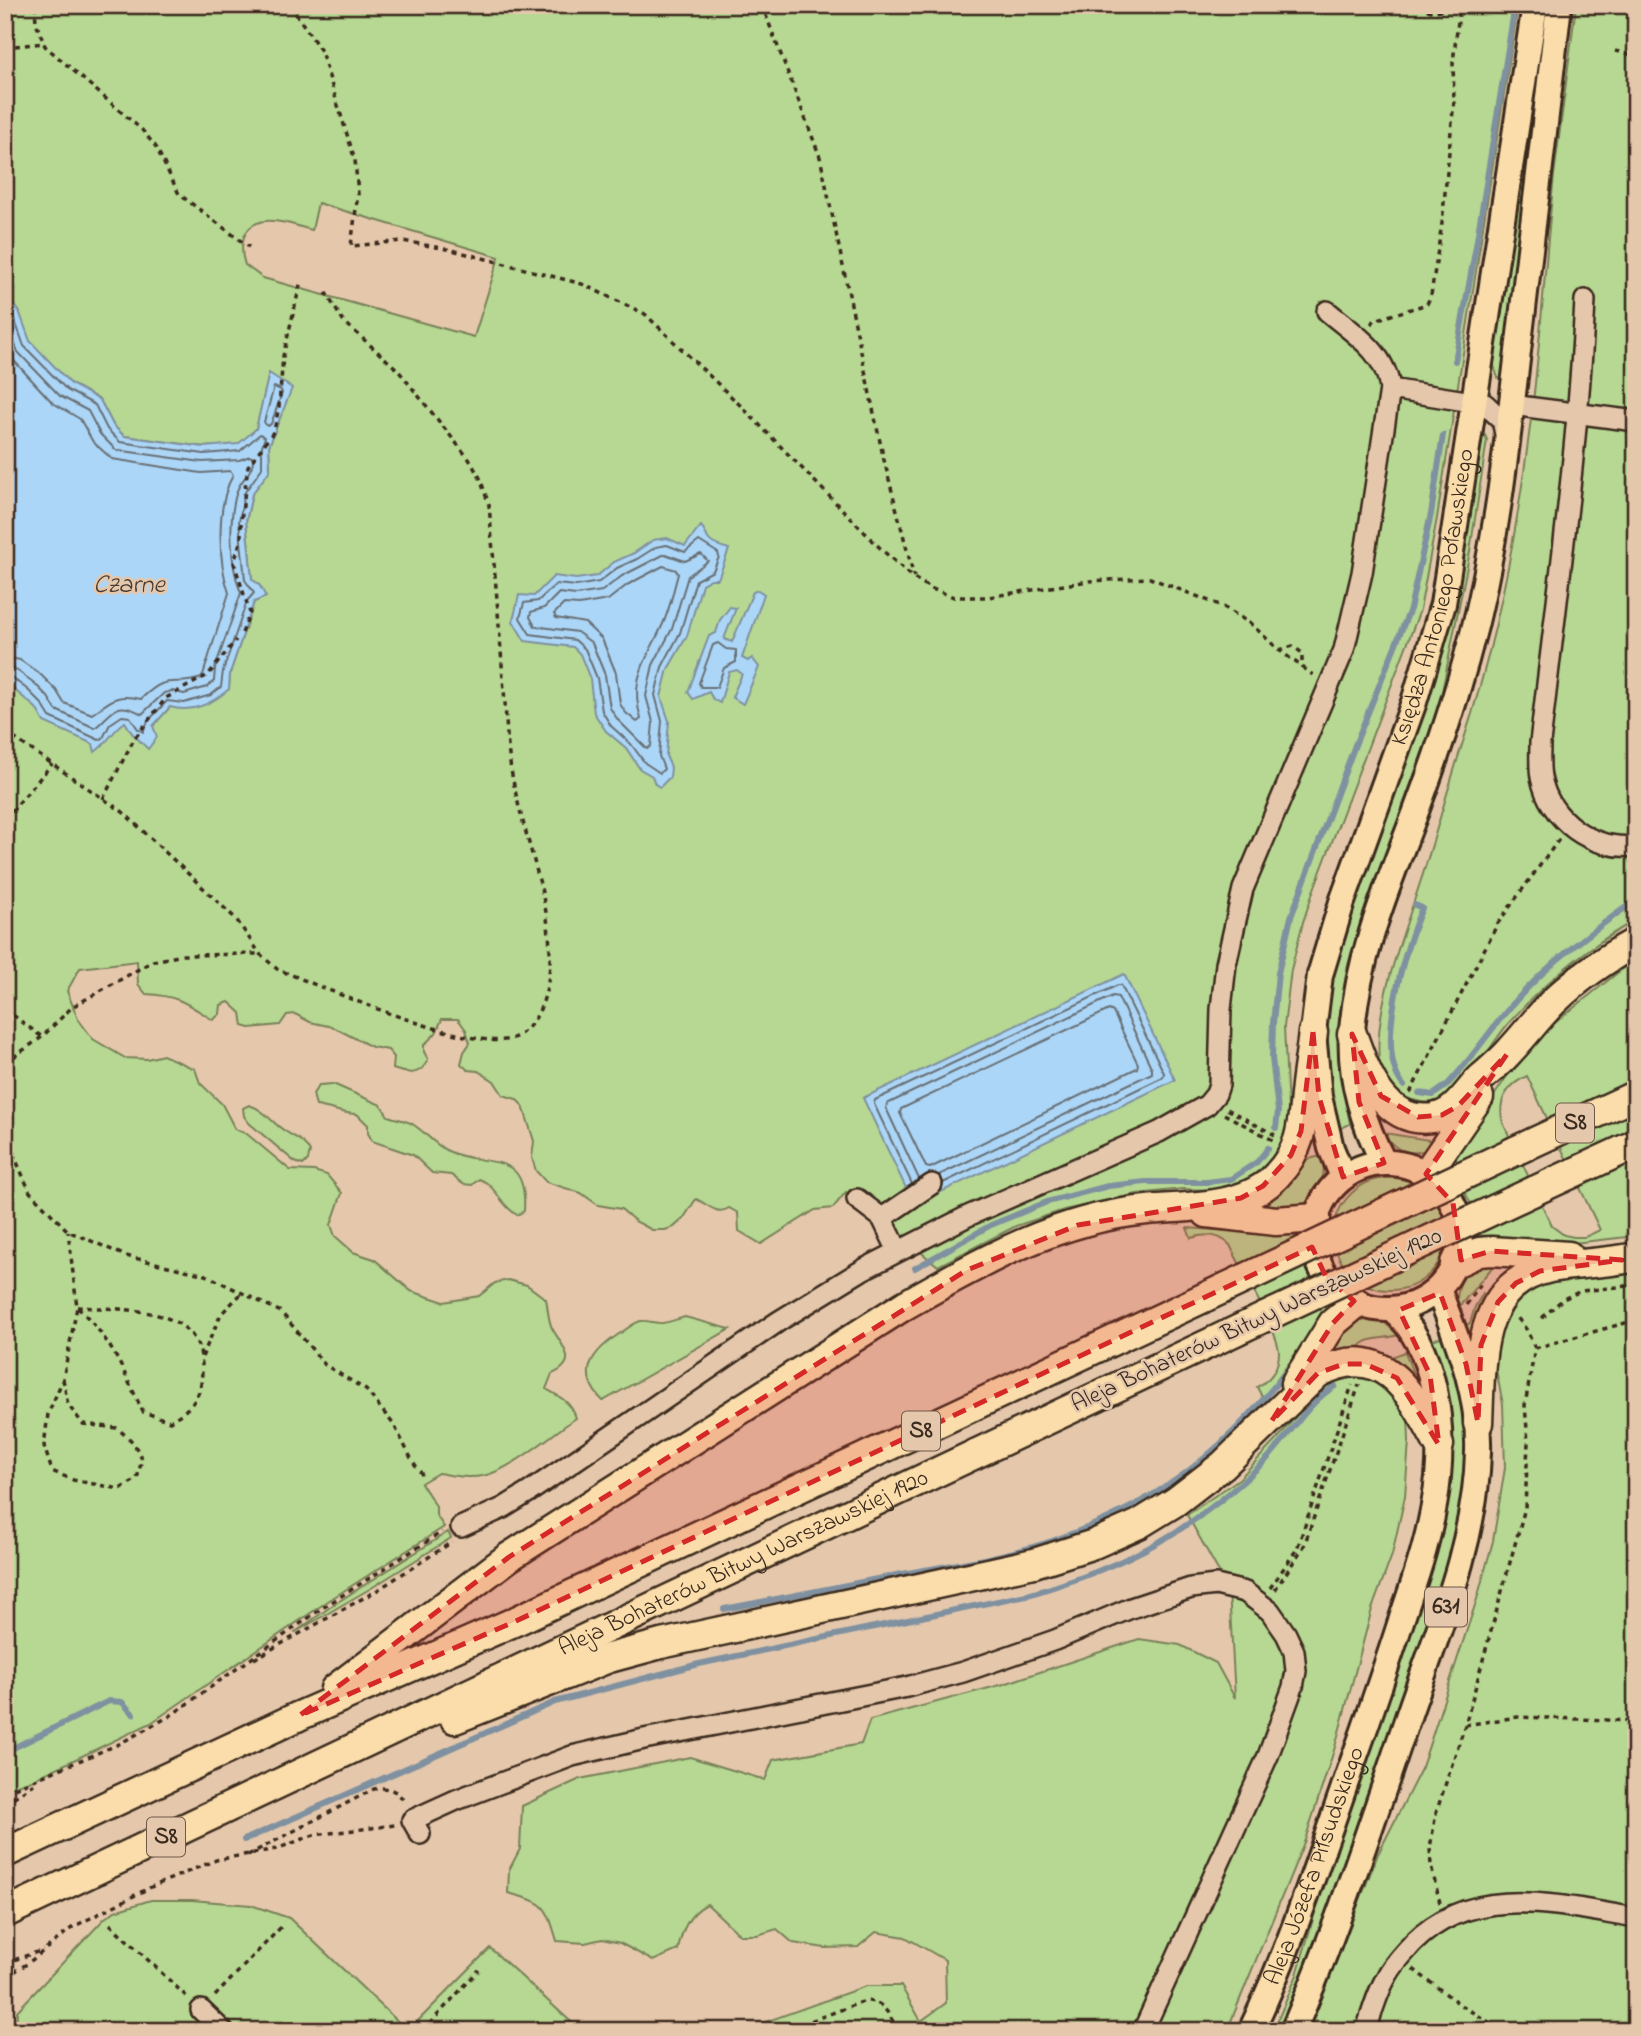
<svg xmlns="http://www.w3.org/2000/svg" width="1641" height="2036" viewBox="0 0 1641 2036" font-family="'Indie Flower',sans-serif">
<style>
.green{fill:#b6d892;stroke:#788158;stroke-width:2;fill-rule:evenodd}
.water{fill:#acd6f7;stroke:#7f91a0;stroke-width:2}
.lines{fill:none;stroke-linecap:round;stroke-linejoin:round}
.shore{stroke:#686f75;stroke-width:2}
.stream{stroke:#7f91a0;stroke-width:6}
.minor-casing{stroke:#3b2a1e;stroke-width:24}
.major-casing{stroke:#3b2a1e;stroke-width:30}
.highway-casing{stroke:#3b2a1e;stroke-width:33}
.path{stroke:#3b2a1e;stroke-width:3.5;stroke-dasharray:5 5;stroke-linecap:butt}
.minor{stroke:#e5c8ac;stroke-width:19}
.major{stroke:#faddab;stroke-width:24}
.highway{stroke:#faddab;stroke-width:28}
.highway-bridge-casing{stroke:#3b2a1e;stroke-width:33;stroke-linecap:butt}
.highway-bridge{stroke:#faddab;stroke-width:28}
.marked{fill:#d62828;fill-opacity:0.2;stroke:#d62828;stroke-width:5;stroke-dasharray:14 9;stroke-linejoin:round}
.labels{text-anchor:middle;dominant-baseline:central;stroke-width:5;stroke-linejoin:round;paint-order:stroke}
.shield{fill:#e5c8ac;stroke:#6e5949;stroke-width:2}
.shield-label{font-size:23px;font-weight:bold;fill:#3b2a1e}
.street-label{font-size:24px;fill:#3b2a1e;stroke:#e5c8ac}
.water-label{font-size:26px;font-style:italic;fill:#463b34;stroke:#e5c8ac}
</style>
<rect width="100%" height="100%" fill="#e5c8ac"/>
<filter id="ink" filterUnits="userSpaceOnUse"><feTurbulence type="fractalNoise" baseFrequency=".0143" numOctaves="2"/><feDisplacementMap in="SourceGraphic" scale="14" xChannelSelector="R" yChannelSelector="G"/><feConvolveMatrix kernelMatrix="1 2 1 2 8 2 1 2 1" color-interpolation-filters="sRGB"/></filter>
<g filter="url(#ink)">
<g class="green">
<path d="M5,5h1513l-81,513 -17,92 -106,279 -11,33 -12,48 -7,57 5,102 -6,17 -17,22 -32,19 -22,3 -30,-1 -45,5 -73,16 -48,16 -78,40 -92,-74 -13,16 -18,2 -54,34 -22,-13 -1,-18 -9,-5c-13,8 -21,-4 -33,-9l-13,20 -9,8 -9,3h-13l-17,-9 -14,-12 -23,-4 -17,-12 -35,-11 -10,-11 -4,-13 2,-17 -11,-35 -7,-7 -13,-4 -9,-14 -16,-10 -10,-1 -7,-6 3,-12 6,-9 -4,-13 -8,-11h-16l-6,14 -12,12v7l4,7c-7,18 -20,15 -35,10l1,-12 -6,-7 -16,-3 -39,-20 -23,-5 -15,-8 -8,1 -7,10 -30,3 -7,-2 -2,-13 -12,-11 -8,3 -1,9 -7,6c-27,-17 -34,-24 -67,-26l-8,-10 -1,-23 -57,7 -13,23 11,28 15,20 32,19 22,1 16,-4 32,14 5,14 22,21 13,25 12,5 43,36 24,1 13,4 15,18 -11,32 4,11 18,16 21,7 37,32 33,11 35,-6 16,-13 13,-3 19,5 19,14c2,9 2,21 6,29 9,17 29,34 0,46l-6,15c14,8 25,13 30,29 -24,16 -67,54 -94,58 -15,3 -30,-1 -44,-3l-17,10 15,23v9l8,12 -113,72 -180,124 -119,57 -27,9v-1224l72,69 55,99 16,15 4,-21 18,-20 59,-18 1,-16 24,-71 11,-5 -5,-11 -8,-7 -6,-58 6,-27 18,-24 -1,-24 22,-57 -22,-15 -13,55 -18,16 -34,2 -80,-11 -11,-11 -13,-25 -29,-16 -42,-43 -10,-30 -14,-16zM318,203l181,54 -25,80 -211,-59 -18,-13c-8,-24 1,-47 29,-44 13,1 26,6 38,9z"/>
<path d="M1541,5h8l-43,350 -5,24 -3,-1 -5,-15 3,-30 28,-173z"/>
<path d="M1576,5h60v915c-48,26 -92,63 -128,104 -20,23 -37,62 -65,75 -13,6 -29,3 -41,-4 -12,-6 -21,-21 -23,-35 -5,-53 24,-124 40,-174 16,-47 28,-96 44,-144 34,-103 54,-208 67,-315 11,-84 15,-168 24,-251 7,-57 15,-114 22,-171z"/>
<path d="M1484,433l3,7 -17,111 -31,156 -79,216 -12,42 -6,32 -3,65 11,62 -11,5c-7,-30 -14,-58 -14,-89 1,-115 71,-238 105,-348 25,-81 40,-165 50,-249z"/>
<path d="M1636,958v278l-63,7 -95,-8c-2,-28 -13,-46 -31,-67l60,-92 39,-46zM1527,1076l73,154 -15,7h-11l-10,-2 -12,-9 -49,-103c-6,-22 3,-37 24,-47z"/>
<path d="M333,1084l48,21 7,11c8,3 19,4 26,9 12,8 21,20 34,26 38,18 80,-4 76,60l-7,4c-16,-9 -22,-31 -38,-36l-7,6 -9,-1 -12,-9 -19,-2 -19,-18 -41,-14 -4,-8v-8l-11,-11c-14,0 -26,-6 -41,-8l-3,-12 6,-9z"/>
<path d="M249,1105c16,5 22,17 36,26 10,7 19,9 25,21l-2,8 -5,5 -8,-3 -46,-39 -5,-7 -1,-8z"/>
<path d="M1384,1133l58,9c-23,14 -43,17 -58,-9z"/>
<path d="M1321,1156c9,24 -8,50 -34,54 -14,2 -31,-2 -45,-3l63,-47z"/>
<circle cx="1390" cy="1234" r="56"/>
<path d="M1187,1228l112,8 9,36 14,22 10,10 -69,95 -6,-12c13,-7 22,-19 22,-35 -1,-21 -38,-83 -49,-107 -11,-11 -24,-12 -39,-7z"/>
<path d="M1495,1264l-37,44c-3,-14 2,-32 15,-40 5,-4 16,-3 22,-4z"/>
<path d="M1636,1272v759h-327l69,-177 44,-87 55,-168 16,-58 12,-73 -2,-64 -8,-39v-17l5,-16 18,-32 25,-17 72,-7z"/>
<path d="M1483,1293l8,6 -20,45 -7,-18 6,-3 5,-16z"/>
<path d="M1363,1316l20,5 15,14c-17,6 -35,-1 -43,20l-38,7 20,-31z"/>
<path d="M685,1317l45,12 -127,72c-29,-29 -9,-51 19,-69 6,-4 13,-10 19,-11 7,-1 15,3 22,2 7,-1 15,-4 22,-6z"/>
<path d="M1443,1336c6,18 13,36 18,55 6,27 5,57 3,84 -5,78 -39,155 -65,229 -38,110 -73,221 -121,327h-5l24,-56 28,-98 110,-322 9,-38 8,-60 1,-27 -5,-36 -7,-27 -11,-26z"/>
<path d="M1405,1352l12,32 -31,-25z"/>
<path d="M1357,1376l18,5 17,11 16,22 1,27 -4,55 -13,59 -20,54 -37,138 -30,93 -78,191h-487l126,-45h35l20,35 25,-18 -1,-43 -40,-23 -29,-5 -18,15 -33,1 -32,-5 -16,-14 -20,6h-17l-33,-31c-19,10 -25,26 -29,46l-25,11 -33,-18 -18,-4 -17,4 -28,-2c-11,-37 -11,-38 -49,-48l1,-23 11,-21 2,-43 58,-27 110,-22 75,23 8,-20 88,-16 9,-24 134,-36 135,-45 41,6 36,18 19,35 -6,-108 -42,-75 52,-36 40,-42 39,-48 15,-10z"/>
<path d="M448,1532l3,6 -78,49 -79,46 39,-28z"/>
<path d="M151,1900h41l59,5 38,13 119,113 82,-83 91,83h-565l1,-20 88,-93 10,-7z"/>
</g>
<g class="water">
<path d="M5,295l14,16 11,30 41,43 29,16 13,25 11,11 80,11 34,-3 18,-15 13,-56 23,15 -23,58 1,24 -18,24 -6,27 6,58 8,7 6,11 -12,5 -24,71 -1,16c-17,15 -37,24 -59,18l-17,19 4,11 -9,12 -16,-16 -7,-11c-12,8 -17,21 -30,30l-2,-8 -49,-22 -8,-14 -31,-26z"/>
<path d="M701,526c5,5 4,9 8,14 5,6 14,7 20,9l-11,30h-7l-9,5 -15,52 -19,33 -7,28 8,24 -3,35 5,11 -1,10 -10,10 -5,-3 -3,-8 -12,-7 -14,-21 -20,-17 -12,-18 -4,-34 -10,-25 -7,-7 -48,-6 -12,-20 6,-26 15,1 20,-20 22,3 21,-3 17,-14 20,-9 19,-13 14,-2 18,8z"/>
<path d="M758,590l6,4 -22,64 6,3 4,-3 7,9 -16,37 -11,-7 10,-23 -5,-4 -8,2 -9,31 -7,-4 -4,-7 -16,7 -5,-7 21,-56 7,-3 4,-13 10,-13 6,1 -12,31 8,3 21,-50z"/>
<path d="M1124,974l51,106 -261,125 -51,-107z"/>
</g>
<g class="lines">
<g class="shore">
<path d="M5,306l8,9 11,31 43,44 28,15 12,24 13,13 84,12 36,-3 20,-17 5,3 -3,9v22l-17,24 -6,29 6,59 9,13 -7,8 -24,70 -2,16 -10,8 -27,8 -17,-2 -19,20 -5,11 -5,-3 -8,-12 -8,-1 -12,8 -7,14 -4,2 -49,-23 -8,-13 -14,-14 -17,-13 -6,-1"/>
<path d="M5,319l13,33 42,44 28,15 12,23 16,16 86,12 37,-2 11,-4 3,2c1,14 -12,20 -16,33 -9,28 -7,75 4,102l-26,75 -1,13 -7,6 -23,7 -12,-3 -8,2 -22,21c-26,-15 -28,-2 -47,14l-39,-18 -8,-13 -15,-15 -18,-13 -10,-1"/>
<path d="M5,351l48,52 27,16 13,23 19,17 89,14 29,-2 3,4c-17,30 -15,86 -4,118l-27,85c-31,10 -32,-7 -61,21 -25,-6 -29,1 -49,15l-28,-11 -8,-13 -16,-16 -20,-14 -15,-3"/>
<path d="M274,387l7,3 1,3 -11,31 -4,2 -3,-4z"/>
<path d="M699,541l19,12 1,4 -6,14 -17,9 -16,53 -18,34 -7,28 7,26 -3,35 5,13 -4,4 -15,-10 -14,-19 -20,-18 -9,-15 -5,-33 -12,-29 -10,-9 -45,-6 -10,-16 4,-15 14,-2 18,-17 20,2 23,-4 18,-14 20,-9 19,-12 11,-2 18,7z"/>
<path d="M665,554l20,7 16,-7 7,7 -20,15 -16,53 -19,36 -7,31 7,26 -2,24 -4,3 -29,-29 -8,-12 -5,-33 -13,-32 -15,-11 -42,-6 -5,-9 1,-5 13,-4 15,-15 17,2 26,-4 20,-15z"/>
<path d="M663,566l13,4 2,4c-5,17 -8,36 -16,52 -16,35 -33,52 -21,93l-4,3 -11,-9 -6,-9 -4,-31 -14,-34 -17,-16 -29,-5 -2,-4 10,-10 15,1 29,-5 19,-15z"/>
<path d="M718,643l8,6 10,1v12l-12,6 -7,19h-16l-2,-4 14,-38z"/>
<path d="M1109,1010l4,2 25,52 -1,4 -207,100 -4,-1 -26,-54 1,-4z"/>
<path d="M919,1179l-33,-71 1,-4 226,-108 5,1 34,72v4l-213,102"/>
<path d="M912,1184l-38,-80 1,-4 243,-115h3l43,88 -1,4 -220,106"/>
</g>
<g class="stream">
<path d="M1455,361l21,-115 39,-241"/>
<path d="M1404,1086c-31,-34 1,-139 18,-178l-7,-3"/>
<path d="M1419,1093l14,2 14,-10c24,-25 42,-54 65,-80 36,-42 79,-73 124,-105"/>
<path d="M1276,1128l2,-17 -6,-53 1,-35 5,-50 13,-56 64,-172 55,-136 21,-95 12,-79"/>
<path d="M915,1268l76,-43 56,-23 61,-16 38,-4h61l24,-3 26,-17 11,-14"/>
<path d="M724,1609c59,-11 118,-23 178,-35 49,-9 102,-17 150,-33 35,-12 70,-28 102,-47 55,-32 100,-80 138,-130"/>
<path d="M5,1752l104,-51 13,1 11,12"/>
<path d="M244,1840l311,-138 144,-38 332,-70c95,-28 164,-64 235,-134 23,-24 41,-57 69,-74"/>
</g>
<g class="minor-casing">
<g id="minor">
<path d="M1585,300c-7,149 -28,296 -45,443 0,11 -1,23 1,34 8,43 51,74 95,69"/>
<path d="M1390,389l95,15 17,16 4,19"/>
<path d="M1511,405l125,16"/>
<path d="M857,1199l25,19 16,33"/>
<path d="M882,1218l50,-34"/>
<path d="M461,1527l42,-19 26,-16 250,-171 85,-52 104,-53 191,-84 48,-27 9,-11 3,-9 2,-76 5,-45 17,-75 101,-239 18,-77 28,-184c-4,-37 -37,-56 -63,-78"/>
<path d="M420,1834l-8,-14 44,-20 116,-44 72,-17 263,-52 56,-15 92,-32 76,-32 60,-20 25,-3 29,7 25,19 16,23 8,17 2,20 -3,16 -25,69 -125,275"/>
<path d="M201,2010l22,21"/>
<path d="M1366,2031c6,-19 11,-38 21,-55 6,-12 17,-23 26,-33 61,-62 147,-37 223,-25"/>
</g>
</g>
<g class="major-casing">
<g id="major">
<path d="M1384,1163c-21,-40 -35,-85 -32,-132 6,-76 36,-146 63,-217 23,-61 44,-124 60,-188 24,-98 34,-200 46,-300 12,-107 26,-214 38,-321"/>
<circle cx="1387" cy="1236" r="73"/>
<path id="s1" d="M1343,1177l-12,-29 -12,-51 -6,-65 7,-57 22,-73 72,-200 29,-98 92,-599"/>
<path id="s2" d="M1251,2031c44,-93 74,-192 109,-289 14,-40 28,-80 41,-121 16,-47 32,-93 37,-144 5,-53 -2,-132 -46,-168"/>
<path d="M1293,2031c44,-102 79,-209 115,-314 29,-85 68,-173 70,-265 2,-58 -20,-110 -40,-163"/>
</g>
</g>
<g class="highway-casing">
<g id="highway">
<path d="M1352,1034c13,36 31,91 81,84 23,-4 33,-25 48,-40 9,-8 19,-16 27,-25 16,-17 30,-36 46,-52 24,-23 53,-43 82,-59"/>
<path d="M1515,1151l121,-56"/>
<path d="M1426,1174l53,-77"/>
<path d="M1534,1191l102,-47"/>
<path d="M1207,1213l69,8 40,-3"/>
<path d="M1455,1263l24,-11 12,-1 78,5"/>
<path d="M1295,1384l38,-61 24,-20"/>
<path d="M1478,1423c3,-60 -3,-139 72,-155 29,-5 58,-5 86,-11"/>
<path d="M335,1689l174,-132 396,-252c75,-43 153,-87 242,-95 42,-4 100,-1 130,-35 27,-29 25,-54 29,-90 2,-17 5,-35 7,-53"/>
<path d="M455,1719l154,-61 52,-14 373,-81 60,-19 45,-20 36,-22 48,-37 95,-92c68,-35 94,23 121,72"/>
<path d="M5,1853l294,-137 217,-95 730,-343"/>
<path id="s3" d="M5,1913l1260,-596"/>
</g>
</g>
<g class="path">
<path d="M35,5l1,18 9,23 97,84 14,17 23,47 70,53"/>
<path d="M290,5l31,46 34,109 3,34 -7,52 52,-5 49,9 130,34 63,30 96,92 141,144 33,29 17,10 22,8h34l101,-16 61,-3 72,28 29,18 28,26 34,25"/>
<path d="M762,5l58,152 63,299 31,121"/>
<path d="M1418,5l12,6 30,-1"/>
<path d="M5,47l39,-4"/>
<path d="M1615,51l21,5"/>
<path d="M1371,324l4,-4 52,-16 4,-9 11,-72 12,-122 -1,-39 7,-57"/>
<path d="M242,633l8,-20 -16,-50 7,-24v-18l7,-55 26,-35 5,-25 4,-50 18,-75"/>
<path d="M1279,650l14,-4 9,7v15"/>
<path d="M5,732l118,80 113,107 24,35 17,15c42,17 199,85 236,69 31,-13 38,-59 37,-88 -2,-64 -31,-124 -40,-187 -4,-27 -4,-56 -7,-84 -4,-58 -9,-116 -14,-174l-9,-27 -11,-19 -72,-90 -54,-48 -17,-28"/>
<path d="M103,799l31,-60 32,-41 42,-23 28,-35"/>
<path d="M5,819l47,-55"/>
<path d="M5,1009l37,28"/>
<path d="M5,1063l37,-26 30,-30 81,-46 30,-6 77,-1"/>
<path d="M1410,1093l88,-170 62,-85"/>
<path d="M1227,1109l48,26"/>
<path d="M1224,1114l49,26"/>
<path d="M5,1135l25,57 38,39 58,25 80,19 75,37 44,53 41,25 28,35 18,35 13,19"/>
<path d="M1466,1305l16,-22"/>
<path d="M77,1307c46,3 126,-3 125,62 0,28 -9,38 -32,52l-27,-9c-20,-41 -31,-73 -66,-105z"/>
<path d="M1542,1318l21,-19 18,-8 55,-6"/>
<path d="M1535,1348l101,-28"/>
<path d="M202,1357l19,-43 21,-21"/>
<path d="M63,1379l5,26 15,19 34,4 16,14 9,17 -5,20 -17,10 -47,-9 -21,-9 -8,-25 4,-32 15,-35 14,-72 -9,-76"/>
<path d="M1270,1588l27,-39 55,-164"/>
<path d="M1275,1590l29,-44 55,-161"/>
<path d="M254,1659l122,-68 76,-49"/>
<path d="M1465,1725l53,-8 118,4"/>
<path d="M5,1792l114,-48 51,-28 154,-109 118,-75"/>
<path d="M5,1803l29,-19"/>
<path d="M248,1855l126,-66c14,-3 24,1 31,14"/>
<path d="M1440,1903l-9,-37 -1,-18 6,-35 29,-88 60,-217 3,-66 -3,-37 10,-57 -9,-19 -10,-13"/>
<path d="M110,1924l77,73"/>
<path d="M5,1963l38,-13"/>
<path d="M1413,1969l49,37 42,25"/>
<path d="M5,1977l22,-13 46,-37 78,-40 65,-27 60,-11 38,-14 81,-10"/>
<path d="M215,1996l69,-72"/>
<path d="M423,2031l56,-61"/>
<path d="M783,2031l82,-30c20,0 24,14 33,30"/>
</g>
<use href="#minor" class="minor"/>
<use href="#major" class="major"/>
<use href="#highway" class="highway"/>
<g class="highway-bridge-casing">
<g id="highway-bridge">
<path d="M1246,1278l269,-127"/>
<path d="M1265,1317l269,-126"/>
</g>
</g>
<use href="#highway-bridge" class="highway-bridge"/>
</g>
</g>
<path class="marked" d="M1313,1032l6,65 24,80 41,-14 -25,-61 -7,-68 29,62 37,21 24,-2 16,-9 49,-52 -81,120 27,29 8,57 30,-9 131,9 -82,11 -24,12 -18,19 -17,43 -3,78 -12,-59 -26,-71 -41,17 31,65 9,70 -42,-67 -32,-14h-21l-26,9 -47,49 62,-99 21,-22 -28,-24 -14,-30 -796,374 -217,95 210,-159 458,-287 111,-45 163,-27 22,-12 28,-31 10,-24z"/>
<g class="labels">
<g class="shield">
<rect x="1556" y="1103.5" width="38" height="39" rx="5"/>
<rect x="902" y="1411.5" width="38" height="39" rx="5"/>
<rect x="1425" y="1587.5" width="42" height="39" rx="5"/>
<rect x="147" y="1817.5" width="38" height="39" rx="5"/>
</g>
<g class="shield-label">
<text x="1575" y="1123">S8</text>
<text x="921" y="1431">S8</text>
<text x="1446" y="1607">631</text>
<text x="166" y="1837">S8</text>
</g>
<g class="street-label">
<text stroke="none"><textPath href="#s1" startOffset="602">Księdza Antoniego Poławskiego</textPath></text>
<text transform="translate(1257 1321) rotate(-25)">Aleja Bohaterów Bitwy Warszawskiej 1920</text>
<text stroke="none"><textPath href="#s3" startOffset="817">Aleja Bohaterów Bitwy Warszawskiej 1920</textPath></text>
<text stroke="none"><textPath href="#s2" startOffset="177">Aleja Józefa Piłsudskiego</textPath></text>
</g>
<g class="water-label">
<text x="129" y="586">Czarne</text>
</g>
</g>
<rect width="1641" height="2036" fill="none" stroke="#e5c8ac" stroke-width="28"/>
<rect x="14" y="14" width="1613" height="2008" fill="none" stroke="#3b2a1e" stroke-width="2.5" filter="url(#ink)"/>
</svg>
